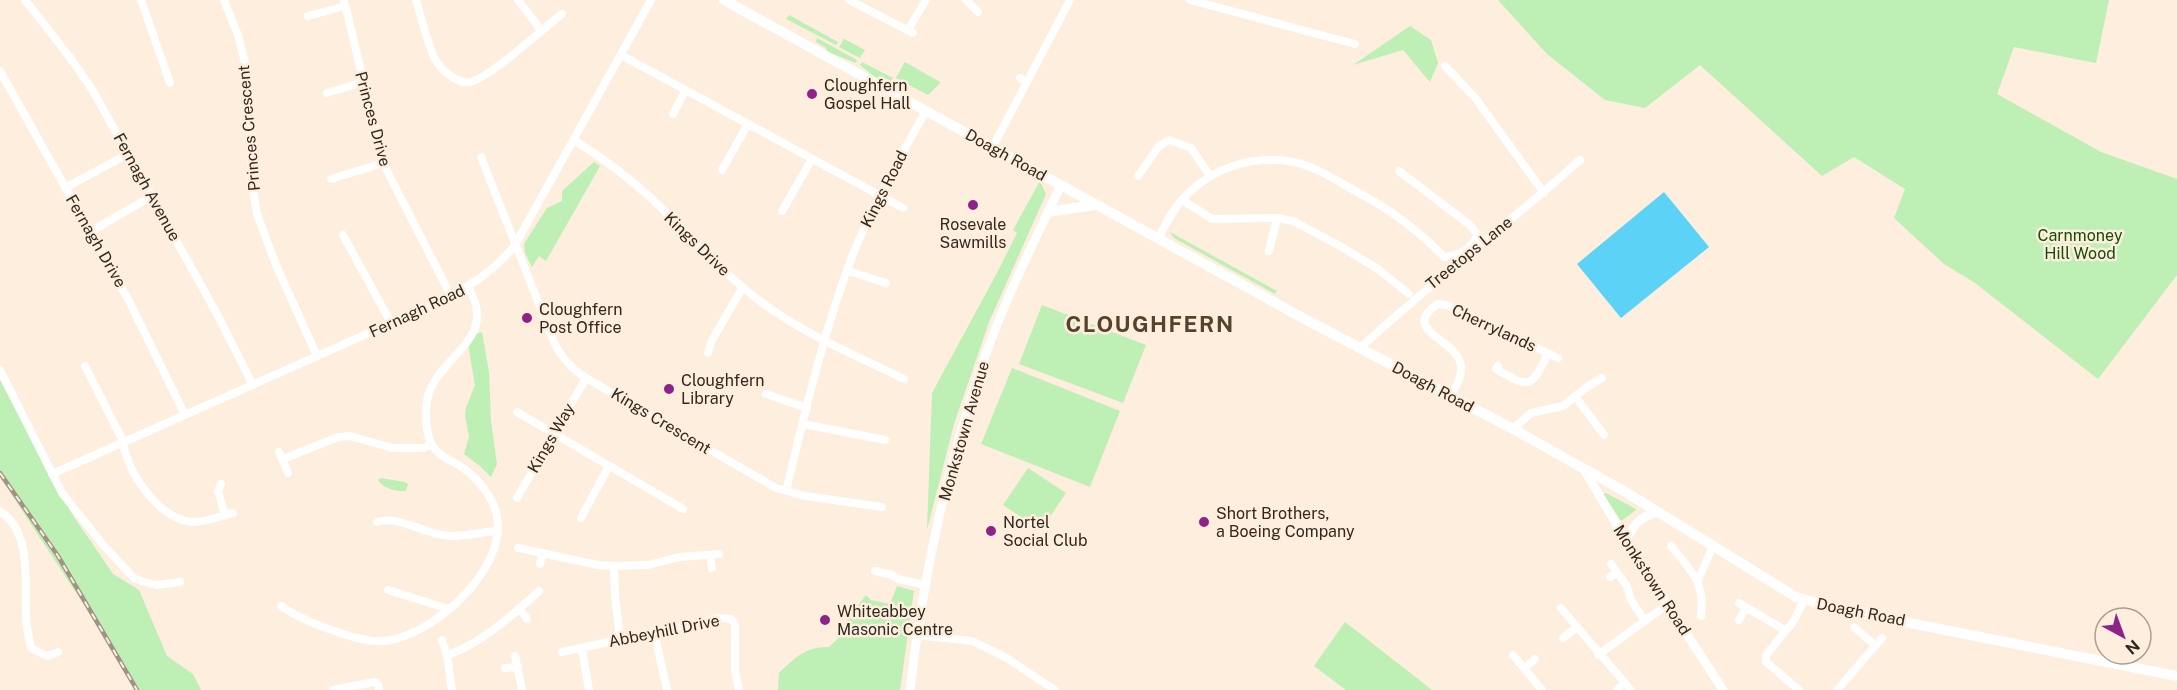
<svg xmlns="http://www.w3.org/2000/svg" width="2177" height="690" viewBox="0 0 2177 690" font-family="'Public Sans',sans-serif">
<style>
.green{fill:#beefb5}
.water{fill:#5cd3f6}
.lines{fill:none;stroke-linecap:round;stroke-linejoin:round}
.minor{stroke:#fff;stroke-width:8}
.tertiary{stroke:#fff;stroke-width:9}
.secondary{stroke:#fff;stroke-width:10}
.rail-casing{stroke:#a09385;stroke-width:4.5}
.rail{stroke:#fdeedd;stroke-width:2;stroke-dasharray:7;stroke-linecap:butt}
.poi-dot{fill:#8d2388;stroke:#fdeedd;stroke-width:2}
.labels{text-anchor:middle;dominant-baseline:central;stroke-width:5;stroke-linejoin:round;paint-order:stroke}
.poi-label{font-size:16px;fill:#31281d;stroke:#fdeedd;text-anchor:start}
.street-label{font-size:16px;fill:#31281d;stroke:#fdeedd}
.park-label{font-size:16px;fill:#124e05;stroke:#fdeedd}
.district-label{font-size:22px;font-weight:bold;letter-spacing:1.5px;fill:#57432b;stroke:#fdeedd}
</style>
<rect width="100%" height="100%" fill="#fdeedd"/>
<g class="green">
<path d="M1498,0h611l-13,63 -82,-16 -17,47 104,58 76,27v96l-79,104 -123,-96 -31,-19 -50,-46 11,-29 -51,-32 -32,19 -122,-111 -55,43 -40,-8 -58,-46z"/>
<path d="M789,15l49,27 -2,3 -50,-26z"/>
<path d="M1410,26l21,14 7,23 -8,19 -27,-32 -50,15z"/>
<path d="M817,38l40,22 -1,3 -28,-11 -3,-5 -9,-5z"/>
<path d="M844,39l21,11 -5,8 -21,-11z"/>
<path d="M862,62l31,16 -2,3 -11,-5 -4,2 -16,-13z"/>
<path d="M905,62l35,20h1l-13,13 -32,-17z"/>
<path d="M594,162l6,4 -54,95 -7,-5 -7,11 -7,-14 -1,-9 23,-36 15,-7v-10z"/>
<path d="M1040,181l6,13 -57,128 -35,102 -27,106 5,-137 66,-122 19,-38 -4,-3z"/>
<path d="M1170,232l107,59 -2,3 -101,-56z"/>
<path d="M1042,305l104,40 -23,58 -104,-39z"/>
<path d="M482,332l7,40 2,49 6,43 -6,13 -11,-11 -16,-12 5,-17 -4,-21 1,-8 9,-23 -7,-41 6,-9z"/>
<path d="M1012,368l108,43 -30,76 -109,-43z"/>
<path d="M0,380l72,134 41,60 26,16 28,66 26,18 8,16h-61l-140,-213z"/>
<path d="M1028,468l38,25 -25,37 -38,-25z"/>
<path d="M380,478l25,4 3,2 -2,7c-10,1 -23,-3 -28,-11z"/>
<path d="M1606,493l30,16v1l-15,11 -18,-27z"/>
<path d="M897,586l17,5 -14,99h-122l1,-17c17,-16 26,-26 50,-26l18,-17 -3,-6 22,-29 5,5 19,4z"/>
<path d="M1345,622l87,68h-86l-32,-24z"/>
</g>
<path class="water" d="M1664,192l45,55 -88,71 -44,-54z"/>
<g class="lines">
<g class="minor">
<path d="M25,0l47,60 21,31 124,223 36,71"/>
<path d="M141,0l29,83"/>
<path d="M224,0l15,38 8,33 3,41 1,64 6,38 19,51 41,91"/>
<path d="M344,0l39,163 68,133"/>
<path d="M416,0c6,19 10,39 18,57 5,11 23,28 36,25 18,-3 74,-54 92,-68"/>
<path d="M518,0l23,30"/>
<path d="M849,0l64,33"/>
<path d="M966,0l12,12"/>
<path d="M1190,0l165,44"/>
<path d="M308,16l37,-10"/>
<path d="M908,30l18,-30"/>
<path d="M621,55l282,153"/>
<path d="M1445,66l31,33 68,94"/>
<path d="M0,71l129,230 56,114"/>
<path d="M1027,82l43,-82"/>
<path d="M327,93l36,-11"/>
<path d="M673,114l12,-23"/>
<path d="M574,140c27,17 53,36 77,58 36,34 68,72 109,103 43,33 95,54 144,78"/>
<path d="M992,148l35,-66 -7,-4"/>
<path d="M481,157l73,185c7,16 18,27 32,36l190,110 29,8 77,11"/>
<path d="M722,170l26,-46"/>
<path d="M1138,176l21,-30 10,-6 22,8 19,28"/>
<path d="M331,179l52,-16"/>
<path d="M65,188l63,-34"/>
<path d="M1182,200l30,19 65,-1 16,3 47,25 38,23 31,25"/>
<path d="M782,211l30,-52"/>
<path d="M90,232l62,-36"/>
<path d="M343,235l48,88"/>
<path d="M1158,239c7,-14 14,-28 24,-39 28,-32 71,-46 112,-38 20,4 40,17 58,27 37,20 63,38 92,68 16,-2 26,-7 34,-22l-8,-10 -71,-54"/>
<path d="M1269,251l8,-33"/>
<path d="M848,271l38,12"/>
<path d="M1360,348c71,-65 148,-124 220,-188"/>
<path d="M708,353l3,-11 32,-55"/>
<path d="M85,366l37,73c5,32 34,78 69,83 14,1 29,-6 42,-9"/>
<path d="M1498,366l-2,3c34,20 35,19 52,-15"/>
<path d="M0,370l62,123 42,53 31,33 21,6 24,-3"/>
<path d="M766,394l41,14"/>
<path d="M1575,396l29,39"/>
<path d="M1450,397c6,-11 14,-22 10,-35 -5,-22 -61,-33 -22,-58l9,1 111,53"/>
<path d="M517,412l166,97"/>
<path d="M803,424l82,16"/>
<path d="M1513,429l18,-16 32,-7 24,-19 15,-9"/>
<path d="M279,452l9,21"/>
<path d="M283,459l55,-22 12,-1 42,12h32l8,-4"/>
<path d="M52,474l380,-169c34,-17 59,-30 83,-60l136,-245"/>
<path d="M221,484l-3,7 7,24"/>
<path d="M786,491c19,-79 38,-161 67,-237 20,-50 47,-97 73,-143"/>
<path d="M517,498l69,-120"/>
<path d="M0,511c33,22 24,71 26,105 0,11 3,22 5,32l16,8 11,-4"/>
<path d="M581,518l28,-52"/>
<path d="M377,522c25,-7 48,14 74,14 15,0 31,-4 47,-5"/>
<path d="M1671,546c21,26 34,35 30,70"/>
<path d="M518,548l80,17 16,1 34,-1 31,-8 40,-3"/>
<path d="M710,556l2,12"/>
<path d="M540,564l3,-11"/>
<path d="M1611,564l16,22 4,14 14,21"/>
<path d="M614,566l1,30 5,43"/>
<path d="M875,571l17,4 6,4 27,6"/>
<path d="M1610,577l7,-5"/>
<path d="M1698,580l15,-34"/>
<path d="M388,590l61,19"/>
<path d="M1739,603l47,28"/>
<path d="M281,606c19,14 78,37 102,35 49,-4 119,-68 115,-119 -2,-23 -22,-47 -41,-58 -9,-5 -19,-9 -25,-19 -6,-11 -6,-23 -6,-35 1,-54 77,-65 42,-123"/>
<path d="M519,608l8,11"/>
<path d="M1561,608l70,82"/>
<path d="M1739,620l7,-12"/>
<path d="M1854,627l21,18"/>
<path d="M654,631l13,59"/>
<path d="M916,635l56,6 33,16 50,33"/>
<path d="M1563,638l13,-10"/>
<path d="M442,640l5,15 5,35"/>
<path d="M582,649l7,41"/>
<path d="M562,652l158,-34 11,1 4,5v47l4,19"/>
<path d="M447,655c32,-10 66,-40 92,-64"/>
<path d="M1513,655l29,35"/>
<path d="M1598,655l70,-51"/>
<path d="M515,656l7,34"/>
<path d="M505,668l13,-1"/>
<path d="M1525,668l10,-9"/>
<path d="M333,690l41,-8 4,2 1,6"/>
<path d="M1617,690l7,-7"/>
<path d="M1799,690l-33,-28v-7l27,-33 11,-22"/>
<path d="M1837,690l45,-52"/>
</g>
<g class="tertiary">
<path d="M1583,468l43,72 97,150"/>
<path d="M1626,540c8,-15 14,-24 32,-28"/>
<path d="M910,690c13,-113 37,-226 75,-334 21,-58 49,-115 76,-171"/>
</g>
<g class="secondary">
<path d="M724,0l577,317 212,112 111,62 172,106 38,11 343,68"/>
<path d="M1048,212l47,-7"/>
</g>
<g class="rail-casing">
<path id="rail" d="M0,473l58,83 79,134"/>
</g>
<use href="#rail" class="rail"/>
</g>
<g class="poi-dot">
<circle cx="812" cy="94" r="6"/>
<circle cx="973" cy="205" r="6"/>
<circle cx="527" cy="318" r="6"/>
<circle cx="669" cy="389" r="6"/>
<circle cx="1204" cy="522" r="6"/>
<circle cx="991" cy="531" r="6"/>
<circle cx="825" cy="620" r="6"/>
</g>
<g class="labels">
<g class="poi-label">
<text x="824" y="85">Cloughfern<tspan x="824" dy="18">Gospel Hall</tspan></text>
<text x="973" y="224" text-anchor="middle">Rosevale<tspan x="973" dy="18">Sawmills</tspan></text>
<text x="539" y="309">Cloughfern<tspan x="539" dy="18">Post Office</tspan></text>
<text x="681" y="380">Cloughfern<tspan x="681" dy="18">Library</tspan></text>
<text x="1216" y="513">Short Brothers,<tspan x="1216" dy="18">a Boeing Company</tspan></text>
<text x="1003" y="522">Nortel<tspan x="1003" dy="18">Social Club</tspan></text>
<text x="837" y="611">Whiteabbey<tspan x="837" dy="18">Masonic Centre</tspan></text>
</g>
<g class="street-label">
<text transform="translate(373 119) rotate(75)">Princes Drive</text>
<text transform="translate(249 128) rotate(-95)">Princes Crescent</text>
<text transform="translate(1006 155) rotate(29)">Doagh Road</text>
<text transform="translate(147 187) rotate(61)">Fernagh Avenue</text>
<text transform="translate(884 189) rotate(-63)">Kings Road</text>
<text transform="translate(96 241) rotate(60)">Fernagh Drive</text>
<text transform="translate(697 244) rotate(44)">Kings Drive</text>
<text transform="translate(1469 253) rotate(-39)">Treetops Lane</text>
<text transform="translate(417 311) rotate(-25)">Fernagh Road</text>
<text transform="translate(1494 328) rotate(25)">Cherrylands</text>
<text transform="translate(1433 387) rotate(28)">Doagh Road</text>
<text transform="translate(661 421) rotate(31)">Kings Crescent</text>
<text transform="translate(964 431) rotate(-74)">Monkstown Avenue</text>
<text transform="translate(551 438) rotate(-60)">Kings Way</text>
<text transform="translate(1652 580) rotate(57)">Monkstown Road</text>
<text transform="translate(1861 612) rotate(11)">Doagh Road</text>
<text transform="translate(664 631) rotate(-11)">Abbeyhill Drive</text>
</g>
<g class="park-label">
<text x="2080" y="235">Carnmoney<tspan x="2080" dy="18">Hill Wood</tspan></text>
</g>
<g class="district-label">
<text x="1150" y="324">CLOUGHFERN</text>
</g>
</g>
<g transform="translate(2123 636) rotate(139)"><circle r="28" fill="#fdeedd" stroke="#ab9f90" stroke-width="1.5"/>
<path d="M0-4.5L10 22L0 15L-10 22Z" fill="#8d2388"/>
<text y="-9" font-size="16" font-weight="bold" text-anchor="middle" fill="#31281d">N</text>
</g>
</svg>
